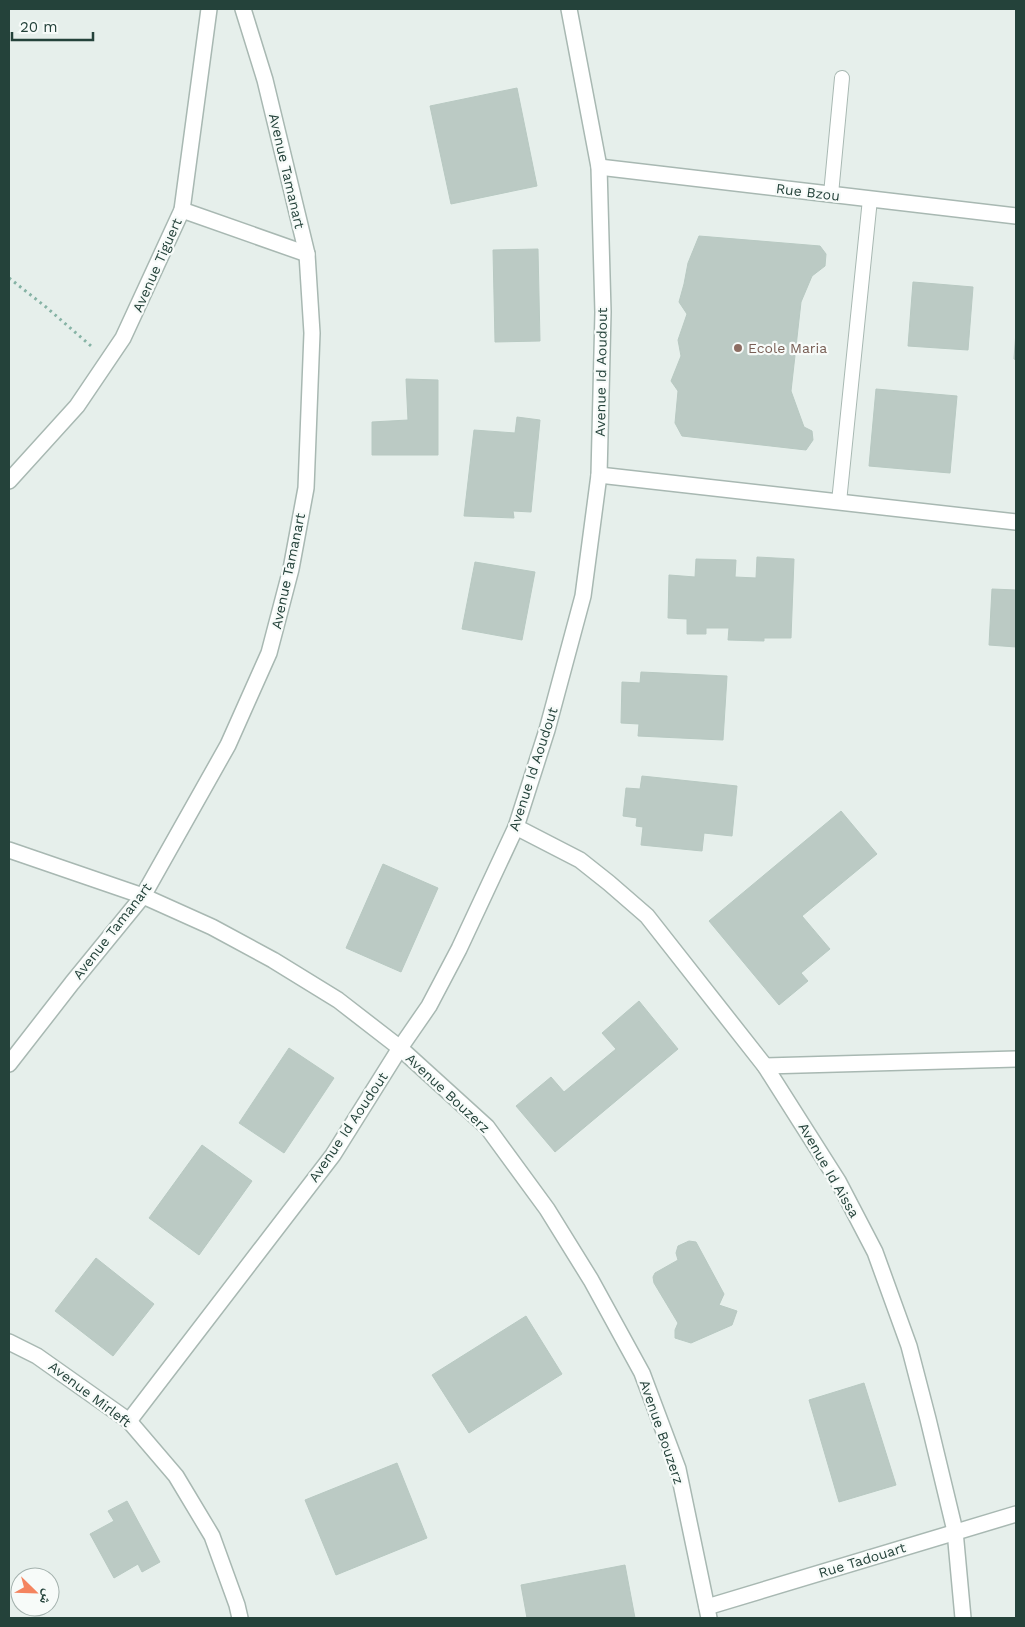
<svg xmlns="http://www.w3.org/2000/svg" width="1025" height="1627" viewBox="0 0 1025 1627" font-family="'Work Sans','Noto Naskh Arabic',sans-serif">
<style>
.building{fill:#bbcac4;stroke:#b8c9c2}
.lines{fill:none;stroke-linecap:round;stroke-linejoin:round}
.lane-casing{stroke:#a8b8b2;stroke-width:16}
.street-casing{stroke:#a8b8b2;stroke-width:18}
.path{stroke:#86b3a5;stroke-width:3;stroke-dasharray:2.5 4;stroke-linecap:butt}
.lane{stroke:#fff;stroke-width:14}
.street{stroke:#fff;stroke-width:15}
.education-dot{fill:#8d6e63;stroke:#f7fbf9;stroke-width:2}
.labels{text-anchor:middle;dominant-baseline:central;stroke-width:4.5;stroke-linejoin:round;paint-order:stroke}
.street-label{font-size:14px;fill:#24423a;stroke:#f7fbf9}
.education-label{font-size:14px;fill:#785e54;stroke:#f7fbf9;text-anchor:start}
</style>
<rect width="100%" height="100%" fill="#e6efeb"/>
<g class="building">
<path d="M517,88l20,98 -86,18 -21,-98z"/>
<path d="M699,236l121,10 6,8 -1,12 -13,10 -11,26 -10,89 13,36 8,4 1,9 -7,10 -124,-14 -7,-13 3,-32 -7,-10 10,-25 -3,-16 9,-26 -8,-12 5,-18 4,-21z"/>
<path d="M538,249l2,92 -45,1 -2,-92z"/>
<path d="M913,282l60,5 -5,63 -60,-4z"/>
<path d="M1016,331v29l-2,-1z"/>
<path d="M406,379l32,1v75h-66v-33l36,-2z"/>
<path d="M876,389l81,7 -7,77 -81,-7z"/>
<path d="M517,417l23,3 -9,92 -18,-1 1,7 -50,-2 10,-86 41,3z"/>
<path d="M757,557l37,2 -3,79h-27v3l-36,-1 1,-12h-23v6h-19v-15l-19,-1 1,-43 26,2 1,-18 40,1 -1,17 21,1z"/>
<path d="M475,562l60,10 -13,68 -60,-11z"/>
<path d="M992,589l24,1v57l-27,-2z"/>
<path d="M641,672l86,4 -4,64 -85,-4 1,-12 -18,-1 1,-41 18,1z"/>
<path d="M642,776l95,10 -5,50 -28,-3 -2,18 -61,-6 2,-18 -7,-1 1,-8 -14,-2 3,-28 14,1z"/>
<path d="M841,811l36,43 -75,62 28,33 -29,24 7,8 -29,24 -70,-84z"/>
<path d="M383,864l55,24 -37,84 -55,-24z"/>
<path d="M639,1001l39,48 -123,103 -39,-46 35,-29 13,15 52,-43 -14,-16z"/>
<path d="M289,1048l45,30 -50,75 -45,-30z"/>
<path d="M202,1145l50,36 -53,74 -50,-37z"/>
<path d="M689,1241l7,1 28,52 -5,11 18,6 -5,14 -41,18 -16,-5v-8l3,-7 -24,-40 -1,-6 2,-4 23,-13 -2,-7 2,-7z"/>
<path d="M96,1258l58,46 -41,52 -58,-45z"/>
<path d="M526,1316l36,58 -93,59 -37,-58z"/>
<path d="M864,1383l32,102 -57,17 -30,-102z"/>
<path d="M397,1463l30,75 -91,37 -31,-75z"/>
<path d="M127,1501l33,61 -18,10 -4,-8 -24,14 -24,-44 24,-13 -6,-10z"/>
<path d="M625,1565l10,53h-108l-6,-33z"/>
</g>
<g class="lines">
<g class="lane-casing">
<g id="lane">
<path d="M831,194l11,-116"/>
<path d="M839,502l31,-303"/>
</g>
</g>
<g class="street-casing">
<g id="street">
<path d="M599,167l417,49"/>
<path d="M182,210l125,44"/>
<path d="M599,475l417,47"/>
<path d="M9,481l68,-75 46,-68 59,-128 27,-201"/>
<path d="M516,827l64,33 29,23 38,33 118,150 73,115 37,71 34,94 19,73 27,112 8,87"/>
<path d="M9,850l134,46 69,31 61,33 65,40 62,48 87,79 60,82 44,71 51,93 36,96 31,149"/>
<path d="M9,1064l63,-81 71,-87 85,-151 41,-92 22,-84 15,-81 6,-155 -5,-79 -42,-174 -22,-71"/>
<path d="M765,1066l251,-7"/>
<path d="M9,1342l28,14 92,65 47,55 36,60 25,69 3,13"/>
<path d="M129,1421l204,-266 67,-107 29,-42 30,-57 57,-122 31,-97 36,-134 16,-121 4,-163 -4,-145 -30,-158"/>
<path d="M707,1607l309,-93"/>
</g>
</g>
<path class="path" d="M9,278l37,29 45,39"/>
<use href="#lane" class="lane"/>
<use href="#street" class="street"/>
</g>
<circle class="education-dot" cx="738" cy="348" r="5"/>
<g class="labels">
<g class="street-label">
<text transform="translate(287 171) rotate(77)">Avenue Tamanart</text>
<text transform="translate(808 192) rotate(7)">Rue Bzou</text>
<text transform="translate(157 265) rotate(-66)">Avenue Tiguert</text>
<text transform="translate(601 372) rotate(-89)">Avenue Id Aoudout</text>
<text transform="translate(288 571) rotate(-78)">Avenue Tamanart</text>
<text transform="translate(533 769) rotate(-72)">Avenue Id Aoudout</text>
<text transform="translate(112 931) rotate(-52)">Avenue Tamanart</text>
<text transform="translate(448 1093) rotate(43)">Avenue Bouzerz</text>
<text transform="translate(348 1127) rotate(-56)">Avenue Id Aoudout</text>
<text transform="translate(829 1170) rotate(60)">Avenue Id Aissa</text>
<text transform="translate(90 1394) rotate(37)">Avenue Mirleft</text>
<text transform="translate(662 1432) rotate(71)">Avenue Bouzerz</text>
<text transform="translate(862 1560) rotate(-17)">Rue Tadouart</text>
</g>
<g class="education-label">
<text x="748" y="348">Ecole Maria</text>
</g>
</g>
<rect width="1025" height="1627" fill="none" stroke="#24423a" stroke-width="20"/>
<g transform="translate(35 1592) rotate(113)"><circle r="24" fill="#f7fbf9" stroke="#a3b1ad"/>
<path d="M0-4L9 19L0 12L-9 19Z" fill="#f4845f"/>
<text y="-8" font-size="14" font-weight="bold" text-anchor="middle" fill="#24423a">ش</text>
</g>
<path d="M12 32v8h81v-8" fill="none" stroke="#24423a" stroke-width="2.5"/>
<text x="20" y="32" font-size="15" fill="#24423a" stroke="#f7fbf9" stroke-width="4" paint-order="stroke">20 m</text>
</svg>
